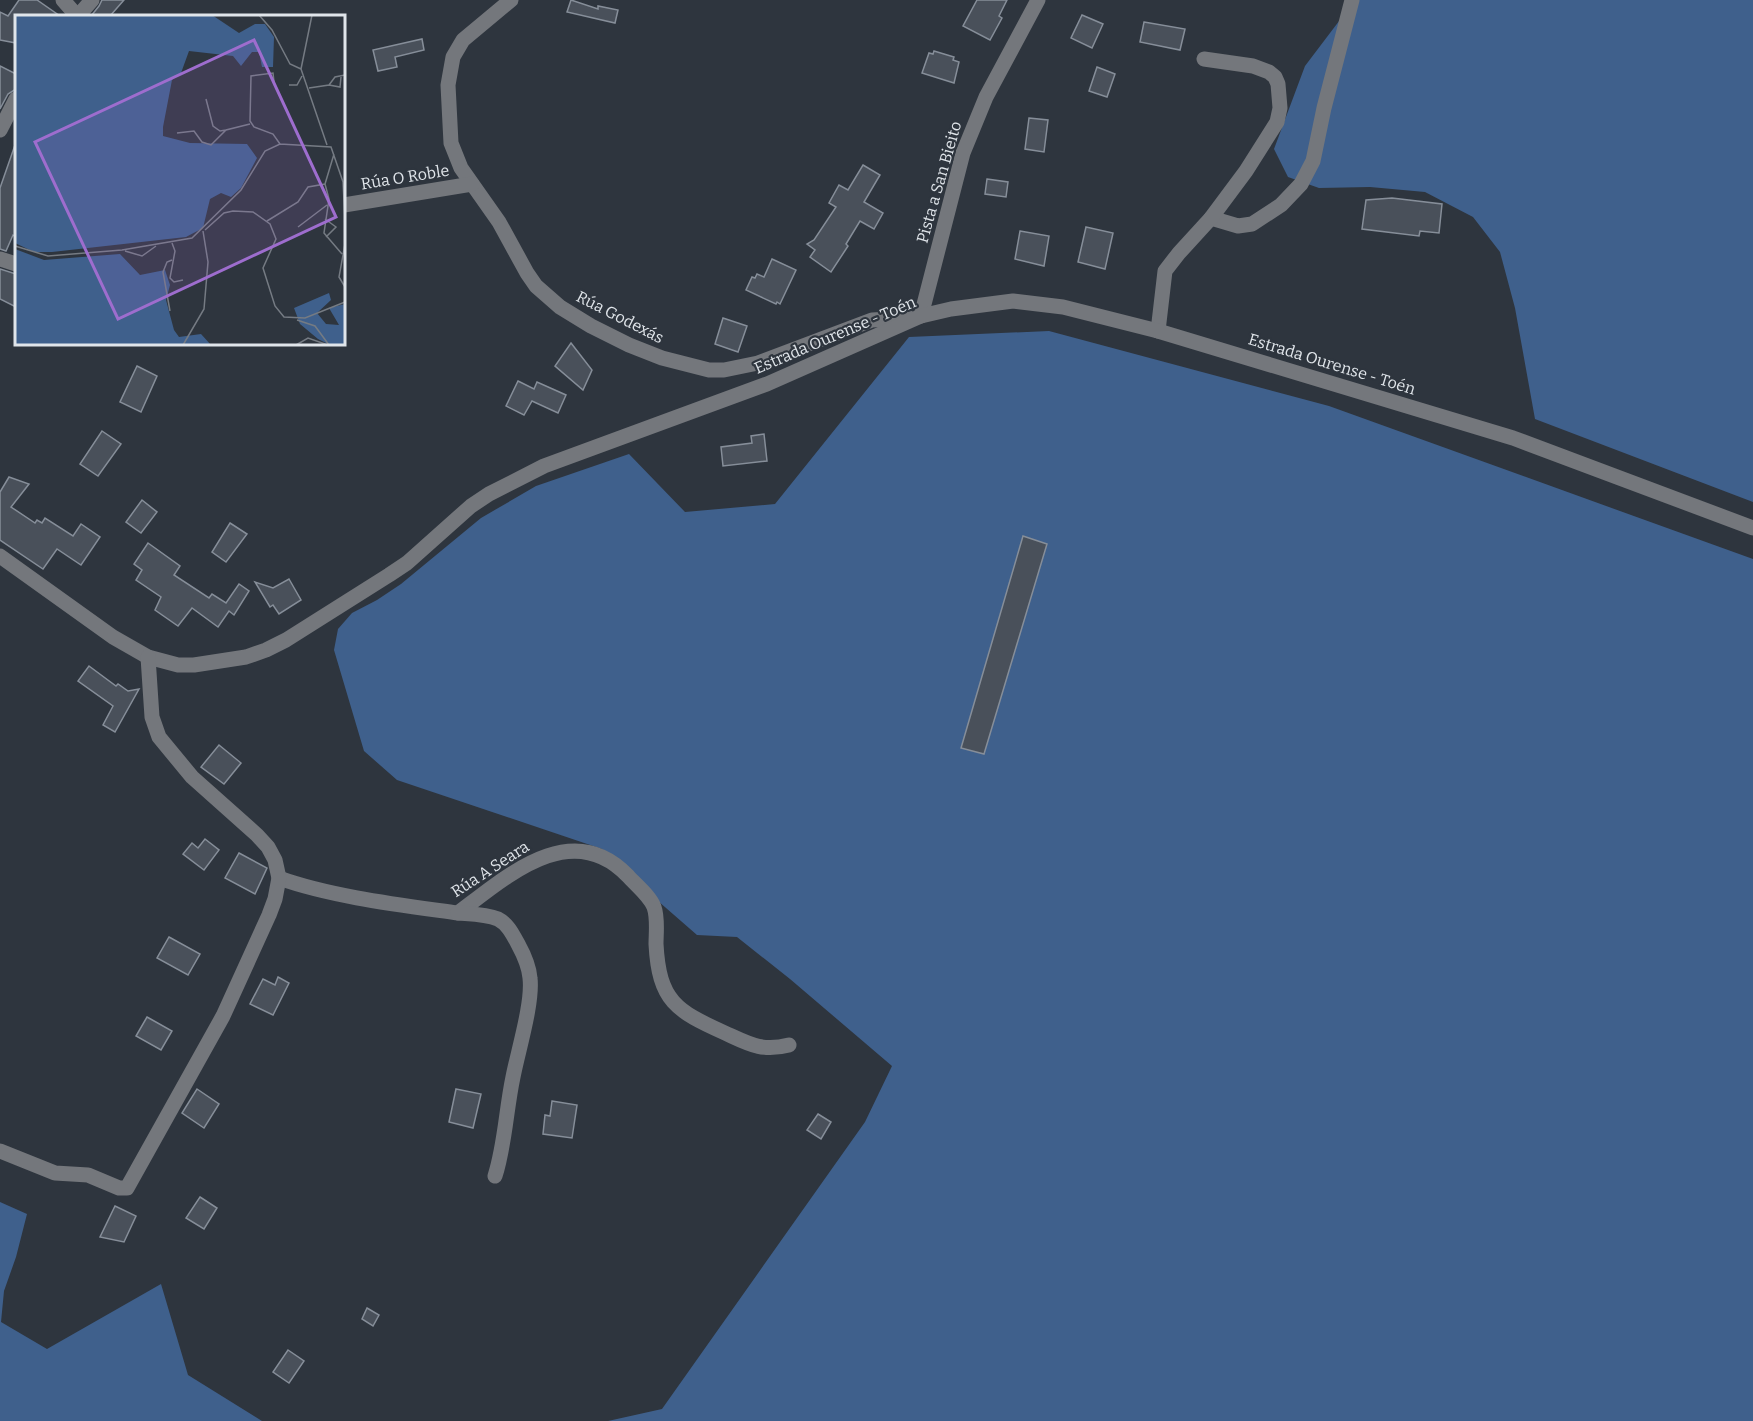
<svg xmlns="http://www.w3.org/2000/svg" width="1753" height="1421" viewBox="0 0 1753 1421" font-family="Bitter,serif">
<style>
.green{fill:#3f608c}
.building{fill:#49505a;stroke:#868e99;stroke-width:1.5}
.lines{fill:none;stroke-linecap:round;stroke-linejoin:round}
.minor{stroke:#74777c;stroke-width:15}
.labels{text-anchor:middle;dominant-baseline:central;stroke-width:4.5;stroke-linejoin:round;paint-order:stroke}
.street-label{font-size:16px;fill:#e0e5ea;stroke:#2e353e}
.inset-road{fill:none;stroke:#757b83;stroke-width:1.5}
.view{fill:#9e6dce;fill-opacity:0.15;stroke:#9e6dce;stroke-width:3}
.inset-edge{fill:none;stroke:#e0e5ea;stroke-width:3}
</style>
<rect width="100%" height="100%" fill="#2e353e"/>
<g class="green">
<path d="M1355,0h398v502l-218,-83 -20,-111 -15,-56 -27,-35 -48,-25 -55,-5 -51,1 -31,-11 -14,-28 31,-83z"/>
<path d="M1049,331l280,75 424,153v862h-1145l54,-12 203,-287 27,-56 -102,-87 -53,-42 -40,-2 -39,-34 -37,-40 -19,-12 -205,-69 -33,-29 -30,-101 4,-21 14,-16 25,-13 24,-16 80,-66 55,-32 93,-32 56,58 90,-8 134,-167z"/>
<path d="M0,1202l27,12 -11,43 -12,34 -3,31 46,27 114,-65 27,91 74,46h-262z"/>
</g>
<g class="building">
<path d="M19,0h18l23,16h-44v27l-16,-3v-28l8,4z"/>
<path d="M102,0h22l-14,16h-19l8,-10z"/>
<path d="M571,0l27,9v-3l20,4 -3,13 -48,-11z"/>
<path d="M977,0h30l-8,16 3,2 -12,22 -27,-14z"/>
<path d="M1082,15l21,9 -11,24 -21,-10z"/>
<path d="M1144,22l41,7 -5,21 -40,-8z"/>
<path d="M422,39l2,11 -29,7 2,10 -19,4 -5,-21z"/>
<path d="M934,51l20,6 -1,3 6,2 -5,21 -32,-10 7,-20 4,1z"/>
<path d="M0,66l16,8v15l-8,5 -8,15z"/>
<path d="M1097,67l18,7 -8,23 -18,-6z"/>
<path d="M1029,118l19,2 -4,32 -19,-3z"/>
<path d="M15,145h1v92l-3,-2 -7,16 -6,-2v-61z"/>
<path d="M863,165l17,10 -16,27 19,11 -9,16 -14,-8 -14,23 2,2 -17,26 -21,-15 5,-7 -8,-6 7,-4 22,-33 -7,-4 10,-18 9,5z"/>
<path d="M987,179l21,3 -2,15 -21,-3z"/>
<path d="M1392,198l50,6 -3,29 -19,-2 -1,5 -57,-7 4,-29z"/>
<path d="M1086,227l27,6 -8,36 -27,-7z"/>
<path d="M1020,231l29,5 -5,30 -29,-7z"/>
<path d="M772,259l24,11 -16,34 -3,-2 -1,2 -30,-14 6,-13 3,1 2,-4 7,3z"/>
<path d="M0,269l16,5v33l-16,-8z"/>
<path d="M723,318l24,8 -9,26 -23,-8z"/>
<path d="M571,343l21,27 -9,20 -28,-24z"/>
<path d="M137,366l20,10 -16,36 -21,-10z"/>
<path d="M518,381l16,8 3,-7 29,13 -8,18 -26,-12 -8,14 -18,-9z"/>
<path d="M102,431l19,13 -23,32 -18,-12z"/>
<path d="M764,434l3,27 -44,5 -2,-19 31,-4 -1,-7z"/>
<path d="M9,477l20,7 -18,23 24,16 2,-3 5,3 3,-5 28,18 8,-12 19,13 -19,28 -24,-16 -14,20 -43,-29v-48z"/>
<path d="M142,500l15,12 -16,21 -15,-11z"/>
<path d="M230,523l17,11 -21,28 -14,-10z"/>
<path d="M1023,536l24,8 -63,210 -23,-6z"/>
<path d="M148,543l32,23 -6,9 35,23 3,-4 14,9 13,-19 10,7 -15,24 -5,-4 -11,16 -26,-19 -14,18 -23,-16 6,-13 -25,-17 6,-10 -8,-6z"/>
<path d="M289,579l12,21 -22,14 -6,-9 -3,2 -15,-25 18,6z"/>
<path d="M89,666l27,20 2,-2 10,7 11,-2 -24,43 -12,-7 10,-19 -35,-25z"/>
<path d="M219,745l22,18 -17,21 -23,-17z"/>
<path d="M205,839l14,11 -15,20 -21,-16 9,-11 6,5z"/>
<path d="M239,853l28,15 -12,26 -30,-16z"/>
<path d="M169,937l31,17 -12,21 -31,-17z"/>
<path d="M278,977l11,6 -16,32 -23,-11 13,-25 12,6z"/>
<path d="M147,1017l25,14 -11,19 -25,-14z"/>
<path d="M197,1089l22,15 -15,24 -22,-15z"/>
<path d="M456,1089l25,5 -8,34 -24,-6z"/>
<path d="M552,1101l25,4 -5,33 -29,-4 2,-19 5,1z"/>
<path d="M818,1114l13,8 -10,17 -14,-9z"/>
<path d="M200,1197l17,11 -13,21 -18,-11z"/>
<path d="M115,1206l21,10 -12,26 -24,-5z"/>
<path d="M367,1308l12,7 -6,11 -11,-7z"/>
<path d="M288,1350l16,11 -15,22 -16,-11z"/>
</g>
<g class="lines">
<g class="minor">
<path d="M63,0l14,16"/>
<path d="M511,0l-48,40 -10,17 -5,28 3,58 10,25 38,54 28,51 9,13 24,21 31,19 38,19 33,13 47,12h15l34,-7 114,-43 37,-2"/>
<path d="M78,16l14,-16"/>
<path d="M0,130l16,-31"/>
<path d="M344,205l128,-21"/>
<path d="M1211,218l27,8 14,-2 29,-19 20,-21 12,-23 11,-53 28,-108"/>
<path d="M0,259l16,5"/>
<path d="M921,316l42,-163 23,-56 52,-97"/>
<path d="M1158,331l7,-60 14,-18 32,-35 35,-47 31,-49 3,-14 -2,-24 -3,-7 -6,-5 -16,-6 -49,-7"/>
<path d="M0,556l113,81 35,20 30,8h16l52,-8 20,-7 20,-10 103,-65 18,-12 64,-57 18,-12 55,-28 223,-82 154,-68 30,-7 62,-8 50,6 95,24 355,107 240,90"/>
<path d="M279,878c53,19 122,27 179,35 49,-37 114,-96 170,-37 8,9 22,20 26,31 4,11 2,26 2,37 3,57 20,67 69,89 24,11 37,19 64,12"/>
<path d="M458,913c13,1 28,1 40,6 10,5 15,16 20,25 6,11 11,22 12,34 3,25 -12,73 -17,99 -7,33 -8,68 -18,99"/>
<path d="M0,1151l55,22 33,2 31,13h8l96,-172 46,-101 6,-16 4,-21 -4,-18 -7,-13 -11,-12 -65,-58 -33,-40 -7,-20 -4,-60"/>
</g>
</g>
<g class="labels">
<g class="street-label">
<text transform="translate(405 177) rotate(-9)">Rúa O Roble</text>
<text transform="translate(939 182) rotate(-74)">Pista a San Bieito</text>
<text transform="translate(620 317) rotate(27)">Rúa Godexás</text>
<text transform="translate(835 335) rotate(-23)">Estrada Ourense - Toén</text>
<text transform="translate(1332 364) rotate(17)">Estrada Ourense - Toén</text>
<text transform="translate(490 869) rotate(-33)">Rúa A Seara</text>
</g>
</g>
<g transform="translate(15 15)">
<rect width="330" height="330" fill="#2e353e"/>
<path d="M0,0h197l27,18 16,-9h10l9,13 -1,30h-11l-3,-15h-7l-11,14 -8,-10 -44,-5 -8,22 -9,7 -9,47v9l27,7 57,1 10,14 -16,30 -10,9 -10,-4 -11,6 -7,29 -17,9 -134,15h-18l-19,-9zM0,234l29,11 76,-6 20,21 25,-5 5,15 -4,15 8,30 5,7 22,-3 10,11h-196zM314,278l2,7 -14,13 9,11 13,1 -10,-17 16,-4v41h-15l-12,-6 -18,-15 -6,-16z" fill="#3f608c"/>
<path class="inset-road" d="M244,0l13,15 18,34 11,5M297,0l-11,54 26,76M259,67l-1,-9 -22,3 -1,45 4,6 19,7 7,10M274,70h8l5,-9M314,70l11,2 1,-10M294,73l20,-3 6,-8 10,-2M191,84l7,27 7,5 6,-1M162,118l17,-2 8,11 9,3 15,-15 24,-6M310,169l4,15 -5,34 18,21M310,204l11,8 -10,10M252,206l31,-19 10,-15 17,-3 9,-30M283,212l29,-22M190,215l19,-17 9,-2 20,1 17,12 6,15 -13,29 12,38 9,11 21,1 40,-16M157,228l3,8 -5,27 4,4 9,-2M330,229l-6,33 6,10M0,231l33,10 74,-6 70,-12 49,-48 24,-39 15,-7 51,3 12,35 2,38M110,236l17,5 14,-10M155,296l-7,-39 4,-10 5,-2M282,305l18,6 14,19M168,330l21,-36 4,-47 -5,-31M281,330l12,-7 20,7"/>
<path class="view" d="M239,25l82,177 -218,102 -83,-177z"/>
<rect width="330" height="330" class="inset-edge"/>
</g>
</svg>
